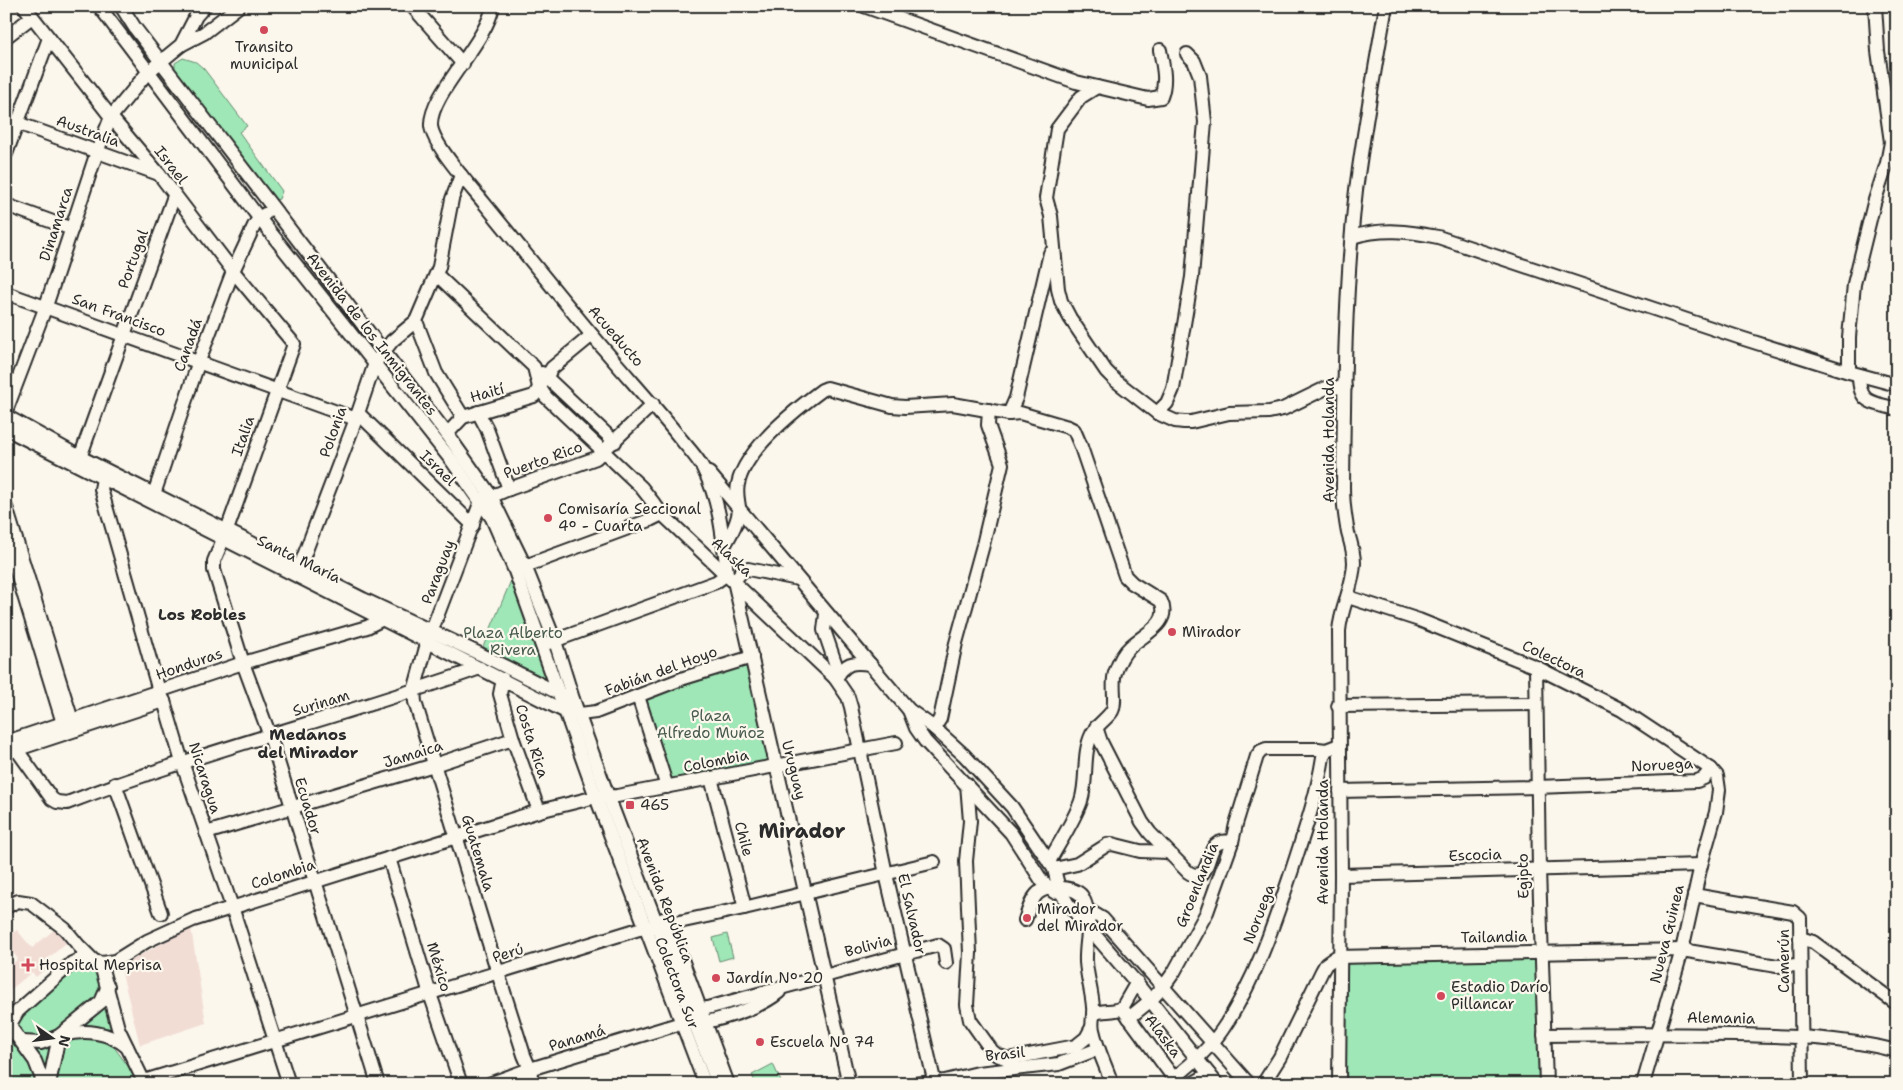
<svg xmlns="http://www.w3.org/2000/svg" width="1903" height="1090" viewBox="0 0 1903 1090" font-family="'Shantell Sans',sans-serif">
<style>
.built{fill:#f2ddd5}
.green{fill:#9fe7b6;stroke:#658970}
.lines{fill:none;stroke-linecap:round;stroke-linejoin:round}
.minor-casing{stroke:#2b2b2b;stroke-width:16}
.minor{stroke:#fbf7ec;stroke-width:12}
.poi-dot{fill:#d1495b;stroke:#fbf7ec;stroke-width:2}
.labels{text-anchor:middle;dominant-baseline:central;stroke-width:4.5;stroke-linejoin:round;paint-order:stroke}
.poi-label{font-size:15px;fill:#2b2b2b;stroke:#fbf7ec;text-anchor:start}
.street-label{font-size:15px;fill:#2b2b2b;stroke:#fbf7ec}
.park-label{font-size:15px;fill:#485a4e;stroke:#fbf7ec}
.neighbourhood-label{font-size:16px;font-weight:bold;fill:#2b2b2b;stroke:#fbf7ec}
.district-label{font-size:20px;font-weight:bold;fill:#2b2b2b;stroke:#fbf7ec}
</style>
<rect width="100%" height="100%" fill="#fbf7ec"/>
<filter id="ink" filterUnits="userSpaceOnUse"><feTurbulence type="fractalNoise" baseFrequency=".02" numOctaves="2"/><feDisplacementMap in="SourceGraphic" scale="10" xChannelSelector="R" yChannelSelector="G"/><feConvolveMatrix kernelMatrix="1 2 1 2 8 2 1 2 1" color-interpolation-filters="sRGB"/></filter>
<g filter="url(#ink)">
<g class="built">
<path d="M191,928l15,95 -66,22 -18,-72 2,-9z"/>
<path d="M55,929l11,14 -22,19 4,5 -12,10 -4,-5 -23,19 2,3 -5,4v-29l12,-10 -12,-15v-6l11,-8 15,18z"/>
</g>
<g class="green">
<path d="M183,58l13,4 8,7 43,57 -8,6 43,59 -3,8 -3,1 -2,-2 -99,-130v-5z"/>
<path d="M515,571l45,124 -80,-41z"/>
<path d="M752,657l24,110 -109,20 -29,-91z"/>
<path d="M727,934l6,23 -14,4 -6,-23z"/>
<path d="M1541,952l5,132h-207l1,-127z"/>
<path d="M93,961l15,25 -49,50 -36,6 -11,-21 60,-58z"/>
<path d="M108,1006l7,25 -29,-7z"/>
<path d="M6,1033l24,29 8,22h-32z"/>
<path d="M94,1037l15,5 5,5 27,37h-85l8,-36c8,-11 17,-11 30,-11z"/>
<path d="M52,1045l-7,27 -6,-17 -6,-8z"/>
<path d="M773,1064l9,20h-26l-4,-9z"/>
</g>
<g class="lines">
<g class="minor-casing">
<g id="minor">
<path d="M24,6l87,111 48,57 74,97 61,73 -67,186 -13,31v9l29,93 27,73 108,348"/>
<path d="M99,6l160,212 193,243 40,57 23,53 81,226 109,287"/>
<path d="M121,6l14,22 312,406 44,62 34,70 30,75 18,58 35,97 110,288"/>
<path d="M412,6l51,58"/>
<path d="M493,6c-7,38 -64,88 -62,120 2,19 40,61 53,77 42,51 82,102 125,152 24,28 48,54 71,83 8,10 17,19 23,30 17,33 20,69 24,106"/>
<path d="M864,6l212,76 72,17 13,-2c6,-16 2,-31 -1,-47"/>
<path d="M6,37l26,-20"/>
<path d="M181,45l23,-12 35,-27"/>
<path d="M1097,87l-16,10 -24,32 -11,69 5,18 7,73 3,12 9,17 36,53 10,10 41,32 18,8 9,1h7l38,-9 40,-1 14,-3 43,-21 19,-1"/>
<path d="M6,119l153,55"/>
<path d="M6,154l43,-116"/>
<path d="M461,175l-9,24 -13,68 -23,54 20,52 27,44"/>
<path d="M6,205l66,24"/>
<path d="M1352,237c30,-9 56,-6 86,0l303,101 108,34 48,13"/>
<path d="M437,275l97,92 5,20 7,10 95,90 21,27 173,164 13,19 3,10 35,167 49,210"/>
<path d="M6,293l350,126"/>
<path d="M1849,372v-35l5,-53 20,-81 13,-40 4,-21 -13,-91 -3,-45"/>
<path d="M542,373l73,69"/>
<path d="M1859,375c0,30 13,27 38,34"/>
<path d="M6,411l40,-105 51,-154 14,-35 37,-45 33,-27 15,-29 9,-10"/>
<path d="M478,412l9,17 22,60"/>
<path d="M358,413l115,112"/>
<path d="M1157,413l10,-10 6,-14 19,-112 13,-155 -5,-46 -6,-15 -7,-7"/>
<path d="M1009,414l7,-16 34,-145"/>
<path d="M6,416l74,41 283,142 117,55 84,42"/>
<path d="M6,429l560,283 14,2 16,-2 88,-34 68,-21"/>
<path d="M447,434l16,-17 71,-21 18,-28 40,-33"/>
<path d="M78,463l96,-267"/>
<path d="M709,473l161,191"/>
<path d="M103,479l-2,10 58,202 5,10 18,61 50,145 57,177"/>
<path d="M152,500l47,-139 34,-90 21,-45 5,-8 6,-4"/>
<path d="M6,507l69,223"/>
<path d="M6,537l60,196"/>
<path d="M724,546c7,-12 15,-25 15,-39 -1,-8 -3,-15 -1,-23 7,-34 57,-74 84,-94l5,-2 65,18 13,1 48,-3 56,10 11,-1 48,14 6,3 6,14 45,132 7,7 29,18c11,23 -18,33 -31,46 -7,6 -12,17 -15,26 -4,12 2,29 -3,38 -5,8 -15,13 -20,23 -10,20 -4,46 -11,67 -7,20 -22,42 -32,61"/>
<path d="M525,566l125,-46 12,-6"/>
<path d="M297,574l59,-155 19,-56 17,-22 24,-20"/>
<path d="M798,579l-50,-10 -5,1 -9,11 115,503"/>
<path d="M1348,597l71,23 117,47 86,43 89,59 6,7 2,14 -3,22 -15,53 -19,85 -39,134"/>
<path d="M826,614l-2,16 15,44"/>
<path d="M548,643l168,-61 11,-8"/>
<path d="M1536,667l3,202 7,215"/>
<path d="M835,678c12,-15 16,-17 35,-14l39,46 24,17 31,28 48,52 42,62 5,20 9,15 66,76 83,104"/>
<path d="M503,679l-3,15 13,45 26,72"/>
<path d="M638,696l29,91"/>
<path d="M1338,706l198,-2"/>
<path d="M909,710l7,18 9,13 86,92 31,48 12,11"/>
<path d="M1096,727l5,15 41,80 8,11 38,39 5,3 9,-1c12,-15 4,-36 30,-32"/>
<path d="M934,728l6,-9 16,-76 27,-98 19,-81 -14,-39 1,-15"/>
<path d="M6,742l237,-79 124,-36 16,-8"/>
<path d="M17,750l35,49 5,3 10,1c135,-52 277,-87 413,-135"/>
<path d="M6,753l158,-52"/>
<path d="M711,778l32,122 1,8"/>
<path d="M115,784l46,129"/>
<path d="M967,784l3,37 -4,40 4,92 -3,52 3,15 22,31 5,4 11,4 68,-13 10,-8 6,-11"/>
<path d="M1340,791l197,-4 160,-6 7,-3 7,-9"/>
<path d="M206,833l228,-68 79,-26"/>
<path d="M389,858l41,136 31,90"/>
<path d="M1054,869l23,-5 30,-19 5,-1 28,7 28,1"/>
<path d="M1341,875l360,-10"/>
<path d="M1694,895l99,17 7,6 2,166"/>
<path d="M6,907l12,-6 13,2 34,26 14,17 23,23 16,59 27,56"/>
<path d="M1086,909l17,10 146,165"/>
<path d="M663,919l5,13 9,14 51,138"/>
<path d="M1025,920c3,-8 6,-21 13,-27 10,-8 39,-7 45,5 11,23 2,41 3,64 1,15 6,30 7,45 1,8 -2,16 0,23 4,19 13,36 19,54"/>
<path d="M1800,938l13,4 84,62"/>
<path d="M1122,1008l56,76"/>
<path d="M700,1010l238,-65 6,4 2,14"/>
<path d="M1093,1014c10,-5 20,-1 29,-6l15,-26"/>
<path d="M1129,1018l22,-18 13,-14 10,-14 33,-60 25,-70 4,-18 21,-68 4,-5 5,-2h52l8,1"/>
<path d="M6,1021l29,40 9,23"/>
<path d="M706,1022c23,-5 55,-15 73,-30"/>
<path d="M11,1026l1,-5 6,-10 54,-48 9,-4 22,4 12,-2 32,-20 46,-21 346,-109 57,-14 21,-1 279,-53"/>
<path d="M63,1035c22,-6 47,-3 64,12"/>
<path d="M1544,1035c63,-1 127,-1 190,0 55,1 109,2 163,16"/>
<path d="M23,1042l18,1 18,-7 42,-34 7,-16"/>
<path d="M1174,1078c18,-14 35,-29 48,-48 33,-48 52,-106 70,-160 12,-37 25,-74 31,-113l3,-7 13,-5"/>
<path d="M144,1081l495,-152 26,-4 79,-17 190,-46"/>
<path d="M49,1084l10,-48"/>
<path d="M489,1084l41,-15 145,-44"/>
<path d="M532,1084l-2,-15 -6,-14 -26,-82 -83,-271 -1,-11 14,-51 53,-139 28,-12 87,-31 57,-54"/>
<path d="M914,1084l31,-3 33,-8 81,-9 39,-15"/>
<path d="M1192,1084l17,-10"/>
<path d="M1263,1084l17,-27 42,-86 4,-7 10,-7 346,-7 95,16 23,-1"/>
<path d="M1339,1084l2,-209 -2,-244c2,-24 14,-43 15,-68 0,-10 -3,-20 -6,-30 -3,-16 -5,-31 -5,-46 1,-99 2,-199 13,-297 8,-61 19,-123 30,-184"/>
</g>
</g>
<use href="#minor" class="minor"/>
</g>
</g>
<g class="poi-dot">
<circle cx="264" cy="30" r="5"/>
<circle cx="548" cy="518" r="5"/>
<circle cx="1172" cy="632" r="5"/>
<rect x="625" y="800" width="10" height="10" rx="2.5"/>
<circle cx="1027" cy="918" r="5"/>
<path d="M25.5 957.5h5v5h5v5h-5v5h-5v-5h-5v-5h5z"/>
<circle cx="716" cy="978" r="5"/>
<circle cx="1441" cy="996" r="5"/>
<circle cx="760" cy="1042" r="5"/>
</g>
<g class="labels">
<g class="poi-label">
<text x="264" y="47" text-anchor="middle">Transito<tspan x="264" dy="17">municipal</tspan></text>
<text x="558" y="509">Comisaría Seccional<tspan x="558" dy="17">4º - Cuarta</tspan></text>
<text x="1182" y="632">Mirador</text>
<text x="640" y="805">465</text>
<text x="1037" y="909">Mirador<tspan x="1037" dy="17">del Mirador</tspan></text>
<text x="39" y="965">Hospital Meprisa</text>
<text x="726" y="978">Jardín Nº 20</text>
<text x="1451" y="987">Estadio Darío<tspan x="1451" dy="17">Pillancar</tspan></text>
<text x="770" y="1042">Escuela Nº 74</text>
</g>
<g class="street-label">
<text transform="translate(88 131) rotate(20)">Australia</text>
<text transform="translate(171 165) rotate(52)">Israel</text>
<text transform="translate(56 224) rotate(-72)">Dinamarca</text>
<text transform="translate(133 259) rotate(-70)">Portugal</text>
<text transform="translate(119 315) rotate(20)">San Francisco</text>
<text transform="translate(372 334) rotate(52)">Avenida de los Inmigrantes</text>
<text transform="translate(616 336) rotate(49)">Acueducto</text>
<text transform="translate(188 345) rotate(-70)">Canadá</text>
<text transform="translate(487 393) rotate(-16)">Haití</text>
<text transform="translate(333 432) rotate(-70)">Polonia</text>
<text transform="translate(243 436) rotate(-71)">Italia</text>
<text transform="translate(1329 440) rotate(-90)">Avenida Holanda</text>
<text transform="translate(543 460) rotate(-20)">Puerto Rico</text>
<text transform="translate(438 468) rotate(44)">Israel</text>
<text transform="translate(732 557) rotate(43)">Alaska</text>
<text transform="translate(299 559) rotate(26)">Santa María</text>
<text transform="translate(438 572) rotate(-69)">Paraguay</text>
<text transform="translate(1554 659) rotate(25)">Colectora</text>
<text transform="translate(189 664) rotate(-19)">Honduras</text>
<text transform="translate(661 671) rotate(-20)">Fabián del Hoyo</text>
<text transform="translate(321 703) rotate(-17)">Surinam</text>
<text transform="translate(532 741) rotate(72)">Costa Rica</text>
<text transform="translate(413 754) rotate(-17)">Jamaica</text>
<text transform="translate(716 761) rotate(-11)">Colombia</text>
<text transform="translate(1662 765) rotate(-3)">Noruega</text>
<text transform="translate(794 770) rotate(76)">Uruguay</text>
<text transform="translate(205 778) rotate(72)">Nicaragua</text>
<text transform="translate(308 806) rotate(73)">Ecuador</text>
<text transform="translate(744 839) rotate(75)">Chile</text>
<text transform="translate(1323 842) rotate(-90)">Avenida Holanda</text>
<text transform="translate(478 853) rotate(73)">Guatemala</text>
<text transform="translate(1475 855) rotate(-2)">Escocia</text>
<text transform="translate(283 874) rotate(-18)">Colombia</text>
<text transform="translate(1523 876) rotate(-91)">Egipto</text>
<text transform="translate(1197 885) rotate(-68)">Groenlandia</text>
<text transform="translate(665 900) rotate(69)">Avenida República</text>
<text transform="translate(912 914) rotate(77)">El Salvador</text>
<text transform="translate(1259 914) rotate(-69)">Noruega</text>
<text transform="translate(1667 934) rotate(-76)">Nueva Guinea</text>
<text transform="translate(1494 937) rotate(-1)">Tailandia</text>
<text transform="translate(868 946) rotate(-15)">Bolivia</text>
<text transform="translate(508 953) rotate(-17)">Perú</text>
<text transform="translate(1784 961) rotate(-90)">Camerún</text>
<text transform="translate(439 967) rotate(73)">México</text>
<text transform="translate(677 983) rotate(69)">Colectora Sur</text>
<text transform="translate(1721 1018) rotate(1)">Alemania</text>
<text transform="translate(1163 1036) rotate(53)">Alaska</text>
<text transform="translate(577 1038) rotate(-17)">Panamá</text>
<text transform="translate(1005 1054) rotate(-6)">Brasil</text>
</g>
<g class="park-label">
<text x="513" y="633">Plaza Alberto<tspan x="513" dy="17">Rivera</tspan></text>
<text x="711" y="716">Plaza<tspan x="711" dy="17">Alfredo Muñoz</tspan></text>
</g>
<g class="neighbourhood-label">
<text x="202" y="614">Los Robles</text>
<text x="308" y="734">Medanos<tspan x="308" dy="18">del Mirador</tspan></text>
</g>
<g class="district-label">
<text x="802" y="831">Mirador</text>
</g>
</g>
<rect width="1903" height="1090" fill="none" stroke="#fbf7ec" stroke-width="25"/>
<rect x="12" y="12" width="1878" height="1065" fill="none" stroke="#2b2b2b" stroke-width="2" filter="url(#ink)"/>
<g transform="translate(52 1038) rotate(104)" stroke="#fbf7ec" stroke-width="4" paint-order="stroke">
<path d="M0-4L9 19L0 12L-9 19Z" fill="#2b2b2b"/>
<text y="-8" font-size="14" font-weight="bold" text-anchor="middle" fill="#2b2b2b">N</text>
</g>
</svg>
